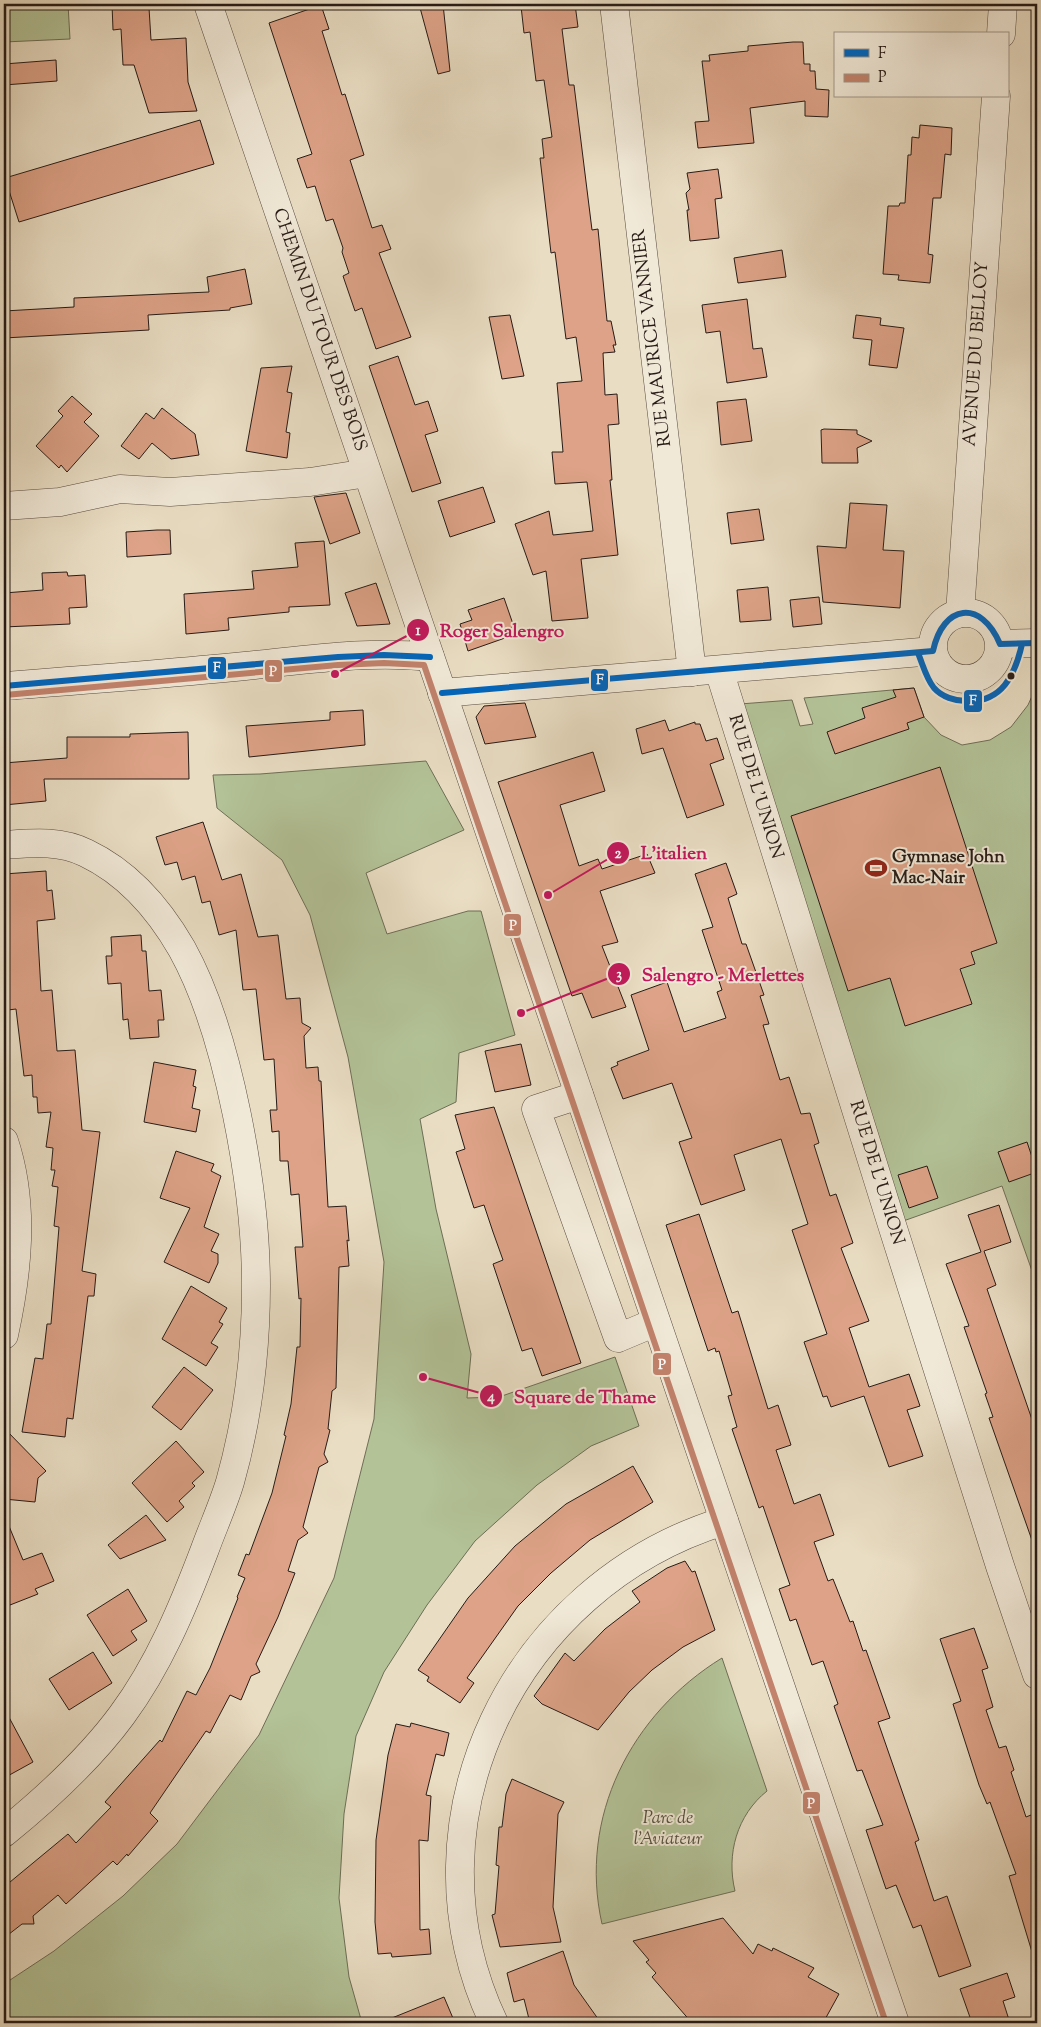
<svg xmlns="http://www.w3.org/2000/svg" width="1041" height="2027" viewBox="0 0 1041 2027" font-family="'Sorts Mill Goudy',serif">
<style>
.green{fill:#b3c297;stroke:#6d6e56}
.building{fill:#dda287;stroke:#271b16}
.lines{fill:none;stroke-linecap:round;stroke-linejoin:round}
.minor-casing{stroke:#584c41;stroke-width:29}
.minor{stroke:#f1e9d8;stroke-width:28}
.bus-1-casing{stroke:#f1e9d8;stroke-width:10}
.bus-2-casing{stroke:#f1e9d8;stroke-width:10}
.bus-1{stroke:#0065bd;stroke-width:6}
.bus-2{stroke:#c2826c;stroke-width:6}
.bus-dot{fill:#271b16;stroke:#f1e9d8;stroke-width:2}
.labels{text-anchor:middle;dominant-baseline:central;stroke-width:4;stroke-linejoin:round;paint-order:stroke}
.street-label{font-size:18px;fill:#271b16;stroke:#f1e9d8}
.poi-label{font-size:18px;font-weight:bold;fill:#271b16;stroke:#f1e9d8;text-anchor:start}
.park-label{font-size:18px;font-style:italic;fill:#514d3d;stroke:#f1e9d8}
.leader{fill:none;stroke:#c2185b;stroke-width:2}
.callout-dot{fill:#c2185b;stroke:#f1e9d8;stroke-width:2}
.mark-label{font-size:15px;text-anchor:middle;font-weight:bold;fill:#fff}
.callout-label{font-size:19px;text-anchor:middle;font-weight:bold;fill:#c2185b;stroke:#f1e9d8;stroke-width:4;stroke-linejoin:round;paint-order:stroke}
.line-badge{stroke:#f1e9d8;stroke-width:2}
.badge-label{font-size:14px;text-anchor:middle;font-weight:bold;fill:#fff}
</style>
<rect width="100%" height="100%" fill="#e9ddc3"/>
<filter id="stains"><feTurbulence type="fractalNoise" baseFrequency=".004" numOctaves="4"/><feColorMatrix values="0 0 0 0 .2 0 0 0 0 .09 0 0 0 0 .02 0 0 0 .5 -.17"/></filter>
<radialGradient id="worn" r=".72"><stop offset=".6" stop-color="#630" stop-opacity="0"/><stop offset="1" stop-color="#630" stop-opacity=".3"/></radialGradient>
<g class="green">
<path d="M4,4h64l2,35 -66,3z"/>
<path d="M1037,685v600l-35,-99 -110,39 -152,-521 52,-4 8,26 13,-2 -9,-26 110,-10 10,29 17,18 21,10 28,-5 21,-13 17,-22z"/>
<path d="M426,761l38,69 -98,43 21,61 81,-23h13l34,124 -56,18 -3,49 -36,17 16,90 35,145 -4,44 32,-1 116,-40 24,69 -48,20 -54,39 -62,56 -48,64 -43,67 -28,64 -12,78 -5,84 10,79 13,46h-358v-39l50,-33 69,-55 54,-52 82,-109 75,-157 40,-159 10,-157 -36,-205 -38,-142 -28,-55 -65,-52 -4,-33 47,-1z"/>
<path d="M722,1658l45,133c-30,24 -41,63 -32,100l-133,33c-24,-107 29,-210 120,-266z"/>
</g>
<g class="building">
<path d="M112,4h30l1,4h6l2,32 35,-2 2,44 9,29 -48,2 -15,-48h-11l-2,-36 -8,1z"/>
<path d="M419,4h24l7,67 -12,3z"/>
<path d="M539,4h36l3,23 -16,2 7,56h5l18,145 6,-1 9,92h4l5,24h-3l2,7 -12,1 2,42 12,-1 2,30 -11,1 4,55h-2l8,75 -37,4 7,59 -36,3 -6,-50 -13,4 -18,-51 34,-13 4,24 40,-4 -6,-49 -32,2 -3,-32h11l-6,-69 25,-2 -6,-44 -10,2 -11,-87 -4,1 -11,-95h4l-2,-19 10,-2 -8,-57 -8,1 -6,-49 -6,1 -3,-27z"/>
<path d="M321,5l8,24 -7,2 20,64 3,-1 19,61 -14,5 22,68 10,-3 9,24 -12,4 32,84 -35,12 -14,-41 -7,3 -12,-35 6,-3 -7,-21 1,-4 -10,-29 -7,2 -11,-35 -8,2 -10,-29 15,-5 -43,-131z"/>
<path d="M793,42h10l1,22h6v7h5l1,18 13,1 -1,27 -23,-1v-15l-55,7 4,35 -56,5 -3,-26 14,-1 -7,-60h8l-1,-6 39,-4v-5z"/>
<path d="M56,60l1,21 -53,4v-21z"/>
<path d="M200,120l14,44 -195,58 -14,-44z"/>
<path d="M920,125l32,3 -1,27 -6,-1 -4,44h-8l-5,56 5,1 -3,28 -32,-3 1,-5 -16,-1 5,-68h11l1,-3h5l3,-48h3l1,-18 7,1z"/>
<path d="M718,169l4,29 -7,1 4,39 -29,3 -3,-31h2l-3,-17 4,-4 -3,-16z"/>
<path d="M782,250l4,27 -48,6 -4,-25z"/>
<path d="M245,269l7,35 -22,4v2l-82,5 1,15 -145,8v-27l70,-4v-9l135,-6 -2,-15z"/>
<path d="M747,299l6,50 9,-1 5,29 -40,6 -7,-52 -14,2 -4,-28z"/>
<path d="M510,315l14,61 -22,3 -13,-62z"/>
<path d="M856,315l25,3 -1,7 24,3 -7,40 -28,-3 3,-25 -19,-2z"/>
<path d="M398,356l17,49 13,-4 10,30 -13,4 16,48 -29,9 -43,-126z"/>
<path d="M292,366l-5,26 5,1 -6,39 4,1 -3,25 -41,-7 15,-83z"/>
<path d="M72,396l20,18 -8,8 15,14 -32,36 -6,-7 -2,3 -23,-22 27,-30 -5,-5z"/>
<path d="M746,399l6,42 -31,4 -4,-43z"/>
<path d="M162,408l33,26 4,21 -28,4 -19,-16 -13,16 -18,-13 25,-33 8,6z"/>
<path d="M824,429l33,1v4l15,7 -15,7 1,15h-36l-1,-33z"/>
<path d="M483,487l12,35 -45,15 -12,-36z"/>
<path d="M346,493l14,40 -30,11 -16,-47z"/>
<path d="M850,503l37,2 -4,45 21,1 -4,57 -77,-6 -6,-56 29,2z"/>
<path d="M759,509l5,31 -33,4 -4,-31z"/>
<path d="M157,530h13l1,24 -44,3 -1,-25z"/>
<path d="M324,541l6,64 -41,2v5l-61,6 1,12 -43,4 -2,-40 70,-5 -2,-18 46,-4 -3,-24z"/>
<path d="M67,572l1,4 17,-1 2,32 -18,1 1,16 -66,3v-34l39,-3 -1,-17z"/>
<path d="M376,583l14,41 -33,2 -12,-33z"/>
<path d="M768,587l3,33 -31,2 -3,-32z"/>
<path d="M819,597l3,27 -29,3 -3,-27z"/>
<path d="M504,598l10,29 -11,4 2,7 -37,13 -8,-27 12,-4 -4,-10z"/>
<path d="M914,688l10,29 -17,6 2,6 -74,25 -8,-22 38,-14 -3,-10 34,-11 -3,-7z"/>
<path d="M525,703l11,34 -51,7 -9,-27 8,-11z"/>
<path d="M363,710l2,35 -116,12 -3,-31 84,-6v-8z"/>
<path d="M665,720l4,11 26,-9v2h5l6,17 11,-3 7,21 -14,5 14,41 -37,13 -24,-70 -21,6 -6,-25z"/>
<path d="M188,732l1,47h-145l2,22 -42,4v-42l63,-5v-21h63v-3z"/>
<path d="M593,752l12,39 -45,14 19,61 19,-7 4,10 45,-15 8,19 -55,18 18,51 -16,4 24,61 -34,11 -10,-25 -10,3 -74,-214z"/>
<path d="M940,767l57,176 -26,9 4,12 -15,5 12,35 -67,22 -15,-48 -42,13 -57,-175z"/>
<path d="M203,822l19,58 19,-6 17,63 20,-2 8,64 14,-1 2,25 9,5 -7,8 2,32 12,-1 1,14h2l7,126 18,-1 3,35 -2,-1 2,26 -10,1 -3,121 -4,3 -4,38 2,1 -6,24 4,8 -9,5 -16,60 5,6 -10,7 -10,31 7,2 -17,44 -22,47 4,8 -9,4 -10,24 -11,-5 -20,38 -4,-2 -56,82 8,8 -30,35 -1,-2 -10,11 -4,-4 -47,43 -8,-9 -25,21 1,8h-12l-18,14v-51l64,-53 8,9 35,-36 -6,-5 55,-62 2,2 25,-51 9,4 14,-27 28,-70 -1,-1 8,-19 -7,-3 8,-21 3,1 23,-62 14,-57 -2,-1 7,-31 6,-57h3l1,-49 -2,1 -4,-52h8l-4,-53 -8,1 -3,-34h-8l-1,-30 -7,1 -2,-22h7l-3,-51 -10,1 -8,-71 -13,1 -7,-60 -17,5 -9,-34 -8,2 -7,-27 -13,4 -5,-18 -12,3 -9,-28z"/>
<path d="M726,863l11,31 -9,4 14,46h4l18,51 -4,1 9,28 -6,1 17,55 9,-3 12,37 9,-1 9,30 -5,2 16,51 6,-2 17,49 -12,5 28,73 -20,7 20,59 40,-13 11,32 -13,4 16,46 -34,11 -25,-71 -33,11 -4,-11 -4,1 -19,-55 23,-8 -35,-104 16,-6 -27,-85 -47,16 11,35 -44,15 -22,-63 13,-4 -20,-55 -49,16 -12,-31 7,-3 -1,-3 32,-12 -18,-55 36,-13 17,50 42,-14 -9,-26 5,-2 -20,-60 11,-3 -18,-53z"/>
<path d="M46,871l1,20 5,-1 3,29 -18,2 4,70 11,-1 5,61 18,-1 7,80 18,2 -18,139 14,3 -2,22h-6l-15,123 -6,-1 -2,19 -43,-5 13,-74 8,1 4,-35h4l8,-97 -5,-1 4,-39 -6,-1 3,-16h-4l2,-22 -7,-1 5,-35 -13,1 -1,-16h-4l-1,-22 -8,1 -8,-67 -8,1 -4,-31v-105z"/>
<path d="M141,935l1,16h4l3,40 12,-1 3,30h-6l1,17 -29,2 -2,-20 -5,1 -2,-37 -13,1 -2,-28h6l-1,-19z"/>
<path d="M521,1044l10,41 -36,7 -10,-41z"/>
<path d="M154,1062l42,8 -3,16 3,1 -4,21 8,2 -4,22 -52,-10z"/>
<path d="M494,1107l87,256 -39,13 -10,-28 -10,3 -29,-87 10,-4 -10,-28 -9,-27 -10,3 -18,-56 9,-3 -10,-34z"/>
<path d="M1027,1142l10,30 -28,10 -11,-30z"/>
<path d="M176,1151l38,13 -3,7 10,5 -17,51 15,7 -8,17 7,3v9l-9,20 -45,-21 26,-54 -30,-10z"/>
<path d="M927,1166l11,32 -29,10 -11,-33z"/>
<path d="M999,1205l12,37 -27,9 12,34 -9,4 50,145v111l-3,1 -45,-128 4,-1 -8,-23 2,-1 -23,-66 5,-1 -23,-62 35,-12 -13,-37z"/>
<path d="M699,1214l33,99 6,-2 30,98 10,-4 13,40 -15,5 18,54 26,-10 14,41 -20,7 14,39 5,-2 17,43 3,-1 10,30 3,-1 24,68 -12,4 41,118 -4,2 19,59 13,-5 24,70 -32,11 -18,-52 -8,3 -17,-43 -10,4 -20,-59 17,-5 -21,-55 -5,1 -23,-65 4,-2 -15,-43 -11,4 -16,-46 -6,2 -11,-32 11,-4 -27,-79 -4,2 -27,-79 5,-2 -9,-31 4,-1 -13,-44 -3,1 -1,-4 -7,3 -42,-126z"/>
<path d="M191,1286l36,22 -8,14 4,2 -12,19 7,4 -12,19 -44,-27z"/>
<path d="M184,1367l29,23 -32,40 -29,-23z"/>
<path d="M4,1428l42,43 -8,7 -3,24 -31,-3z"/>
<path d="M176,1441l28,31 -12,11 3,3 -16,15 5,6 -17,15 -35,-39z"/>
<path d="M633,1466l20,36 -63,38 -39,33 -33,33 -51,72 7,5 -14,20 -33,-22 2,-4 -11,-7 50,-72 47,-52 51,-42z"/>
<path d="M4,1514l19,46 19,-7 12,28 -19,8 3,5 -28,11 -6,-16z"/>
<path d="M146,1515l20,25 -46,19 -12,-14z"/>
<path d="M685,1561l7,11 3,-1 20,59 -32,17 -31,23 -23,22 -31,38 -56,-26 -8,-8 31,-43 9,8 31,-32 35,-27 -8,-11 35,-23z"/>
<path d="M128,1589l19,32 -16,10 6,9 -24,16 -26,-41z"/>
<path d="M974,1628l14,40 -6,2 11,37 -7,3 13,38 7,-2 8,24 -3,2 15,45 5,-2 6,16v120l-5,1 -23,-76 7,-2 -26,-72 -3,2 -8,-19 -26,-81 8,-3 -21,-62z"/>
<path d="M93,1652l19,31 -43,27 -20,-31z"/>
<path d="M4,1708l29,54 -29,16z"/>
<path d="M411,1723l38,10 -5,23 -8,-2 -10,41 5,1 -3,45 -9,-1 1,90 9,-1 2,25 -39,3 -1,-4 -13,1 -3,-32 1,-82 12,-85 8,-31 14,3z"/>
<path d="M512,1779l52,23 -6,12 -5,93 8,35 -61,5 -8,-32 3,-1 4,-48 -3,-1 3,-38h3l4,-33z"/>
<path d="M723,1918l30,36 5,-10 14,7 1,-3 41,20 -6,9 31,17 -16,29h-131l-40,-46 4,-4 -10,-11 3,-2 -16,-19z"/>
<path d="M563,1951l11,34 27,38h-71l-6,-24 -10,3 -7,-29z"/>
<path d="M1007,1973l8,24 -12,4 7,22h-38l-12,-34z"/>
<path d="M444,1997l11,26h-72l-1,-1z"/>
</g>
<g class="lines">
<g class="minor-casing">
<g id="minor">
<path d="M208,4l687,2019"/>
<path d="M614,4l78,668"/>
<path d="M1001,34l2,-30"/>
<path d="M4,506l56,-4 60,-13 50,3 140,-10 57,-9"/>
<circle cx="966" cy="646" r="33"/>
<path d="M960,613l36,-517"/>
<path d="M1000,644l37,-1"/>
<path d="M719,670l173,555 108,341 37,109"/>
<path d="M4,686c80,-6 161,-12 241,-20 61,-6 124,-16 185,-9"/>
<path d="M442,693l491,-42"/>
<path d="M4,845c28,-2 56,-5 82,8 42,20 73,56 96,96 47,85 74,241 74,337 0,66 -8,132 -26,196 -7,23 -17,45 -25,67 -22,58 -46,116 -83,166 -33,45 -75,83 -118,118"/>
<path d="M579,1095l-43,14 82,229 38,-16"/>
<path d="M4,1141c21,63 14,130 0,194"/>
<path d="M494,2023c-96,-203 20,-437 230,-502"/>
</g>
</g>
<use href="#minor" class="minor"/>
<g class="bus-1-casing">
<g id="bus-1">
<path d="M918,653c5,12 8,25 16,35 8,9 21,13 32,13 36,2 49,-26 56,-57"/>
<path d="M4,686l334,-29 46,-2 46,2"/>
<path d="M442,693l491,-42c10,-47 48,-52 67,-7l37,-1"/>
</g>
</g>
<g class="bus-2-casing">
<path id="bus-2" d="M5,695l333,-30 46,-2 40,2 462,1358"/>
</g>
<use href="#bus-1" class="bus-1"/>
<use href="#bus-2" class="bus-2"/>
</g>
<defs>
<g id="stadium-bare" transform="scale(1.725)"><path d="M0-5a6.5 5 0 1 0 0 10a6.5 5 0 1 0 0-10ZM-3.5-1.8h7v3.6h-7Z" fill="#8f2418" stroke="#f1e9d8" stroke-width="2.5" paint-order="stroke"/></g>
</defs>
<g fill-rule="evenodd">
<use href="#stadium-bare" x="876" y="868"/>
</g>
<circle class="bus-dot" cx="1011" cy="676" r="4.5"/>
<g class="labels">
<g class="street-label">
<text transform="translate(319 330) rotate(71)">CHEMIN DU TOUR DES BOIS</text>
<text transform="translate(653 338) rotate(-97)">RUE MAURICE VANNIER</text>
<text transform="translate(977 354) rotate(-86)">AVENUE DU BELLOY</text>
<text transform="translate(755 787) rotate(73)">RUE DE L'UNION</text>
<text transform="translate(876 1173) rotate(73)">RUE DE L'UNION</text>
</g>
<g class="poi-label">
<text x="892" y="858">Gymnase John<tspan x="892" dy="21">Mac-Nair</tspan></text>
</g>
<g class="park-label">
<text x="668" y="1819">Parc de<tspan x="668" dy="21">l'Aviateur</tspan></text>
</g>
</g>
<path class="leader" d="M335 674L418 630M548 895L618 853M521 1013L619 974M423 1377L491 1396"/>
<g class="callout-dot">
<circle cx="335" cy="674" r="5"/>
<circle cx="548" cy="895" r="5"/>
<circle cx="521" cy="1013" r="5"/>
<circle cx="423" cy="1377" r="5"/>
<circle cx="418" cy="630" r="12"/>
<circle cx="618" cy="853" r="12"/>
<circle cx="619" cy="974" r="12"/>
<circle cx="491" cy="1396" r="12"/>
</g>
<g class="mark-label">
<text x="418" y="635">1</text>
<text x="618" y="858">2</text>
<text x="619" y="979">3</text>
<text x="491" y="1401">4</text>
</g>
<g class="callout-label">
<text x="502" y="637">Roger Salengro</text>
<text x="674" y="859">L’italien</text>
<text x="723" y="981">Salengro - Merlettes</text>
<text x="585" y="1403">Square de Thame</text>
</g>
<g class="line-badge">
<rect x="207" y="656" width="20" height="24" rx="5" fill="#0065bd"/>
<rect x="264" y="659" width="19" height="24" rx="5" fill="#c2826c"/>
<rect x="590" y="668" width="19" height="24" rx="5" fill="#0065bd"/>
<rect x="963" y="689" width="20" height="24" rx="5" fill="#0065bd"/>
<rect x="503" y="913" width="19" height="24" rx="5" fill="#c2826c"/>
<rect x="652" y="1352" width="20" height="24" rx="5" fill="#c2826c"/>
<rect x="802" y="1791" width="19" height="24" rx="5" fill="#c2826c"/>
</g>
<g class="badge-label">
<text x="217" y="672">F</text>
<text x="273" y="676">P</text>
<text x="600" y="684">F</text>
<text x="973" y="705">F</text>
<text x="513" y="930">P</text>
<text x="662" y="1369">P</text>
<text x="811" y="1808">P</text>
</g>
<rect width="1041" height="2027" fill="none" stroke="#e9ddc3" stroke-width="20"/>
<rect x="5" y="5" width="1031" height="2017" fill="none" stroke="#271b16" stroke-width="2.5"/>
<rect x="10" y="10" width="1021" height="2007" fill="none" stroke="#271b16"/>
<rect x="834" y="32" width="175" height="65" fill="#f1e9d8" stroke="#a0978a"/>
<rect x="844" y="49" width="25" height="8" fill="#0065bd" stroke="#a0978a"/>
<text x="878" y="58" font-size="15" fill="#271b16">F</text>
<rect x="844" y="74" width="25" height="8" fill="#c2826c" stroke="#a0978a"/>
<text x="878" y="82" font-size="15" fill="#271b16">P</text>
<rect width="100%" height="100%" filter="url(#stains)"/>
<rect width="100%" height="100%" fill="url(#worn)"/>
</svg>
